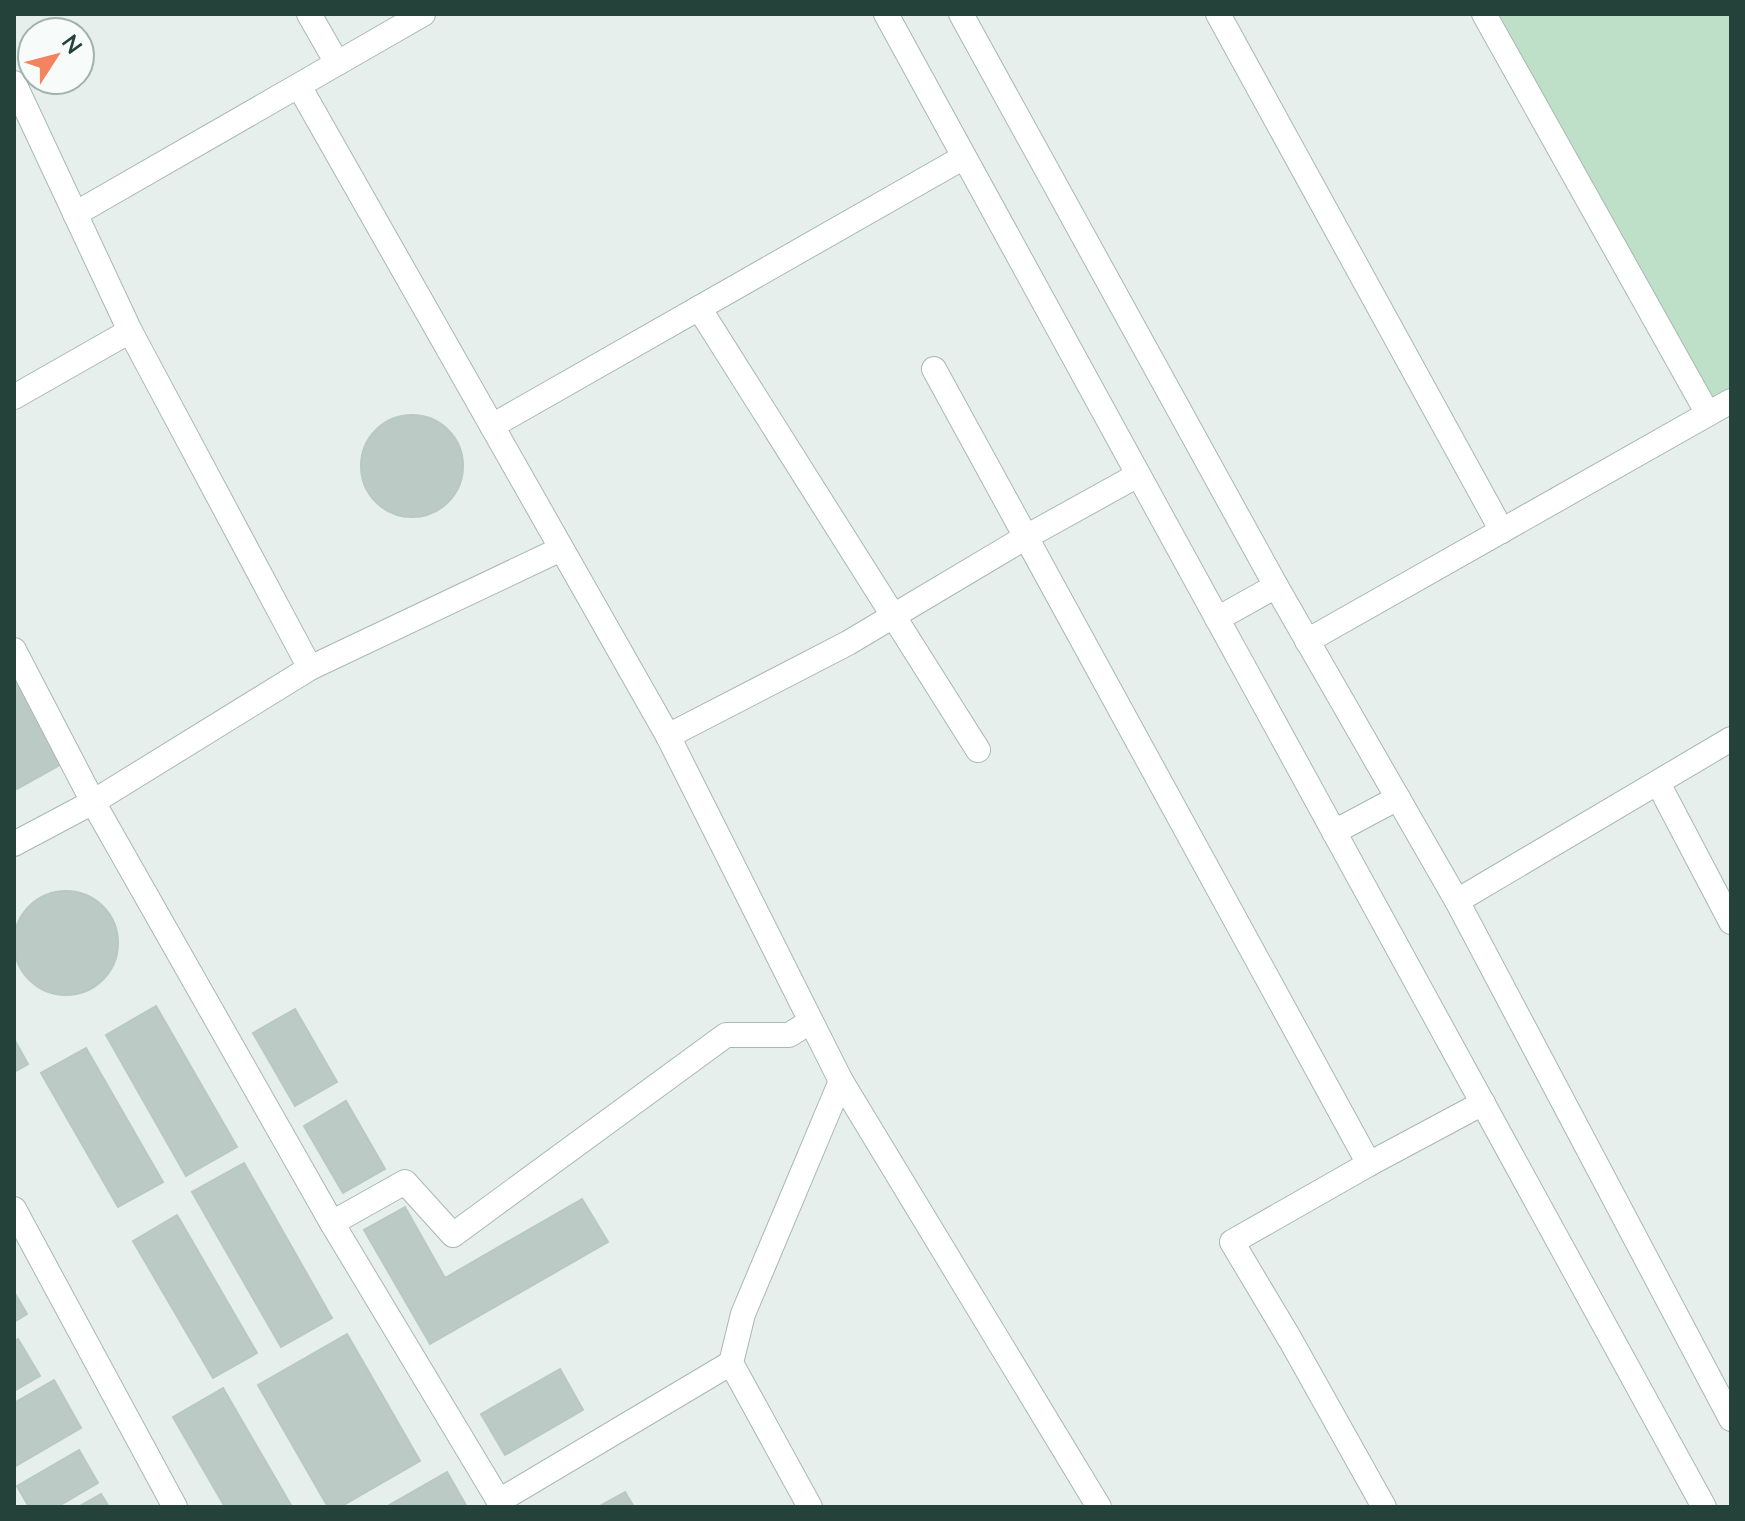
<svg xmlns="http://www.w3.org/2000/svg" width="1745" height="1521" viewBox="0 0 1745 1521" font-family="Lato,sans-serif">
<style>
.green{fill:#bfe0c8}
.building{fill:#bbcac4;stroke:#b8c9c2;stroke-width:2}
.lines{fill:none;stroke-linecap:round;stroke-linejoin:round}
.street-casing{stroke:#a8b8b2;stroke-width:26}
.street{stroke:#fff;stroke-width:24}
</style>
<rect width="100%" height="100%" fill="#e6efeb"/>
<path class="green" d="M1484,14h247v387l-23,13z"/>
<g class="building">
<circle cx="412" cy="466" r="51"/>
<path d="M14,669l53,92 -50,28 -3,-4z"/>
<circle cx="66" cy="943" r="52"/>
<path d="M156,1006l81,141 -51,29 -80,-141z"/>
<path d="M295,1009l42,73 -42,24 -42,-73z"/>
<path d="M14,1039l14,25 -14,8z"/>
<path d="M86,1048l77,134 -45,25 -77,-134z"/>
<path d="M346,1101l39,68 -42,24 -39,-67z"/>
<path d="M244,1163l88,155 -51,29 -89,-155z"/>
<path d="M582,1199l26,43 -178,102 -66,-114 41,-23 40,71z"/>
<path d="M177,1215l80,138 -44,25 -80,-137z"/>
<path d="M14,1292l13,22 -13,8z"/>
<path d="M347,1334l73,127 -80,46h-12l-70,-122z"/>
<path d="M18,1339l22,37 -26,15v-50z"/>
<path d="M560,1369l23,41 -78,45 -24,-41z"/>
<path d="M54,1380l27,48 -67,39v-64z"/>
<path d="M223,1388l69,119h-67l-52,-90z"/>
<path d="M79,1450l19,33 -41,24h-28l-12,-21z"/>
<path d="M447,1472l20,35h-81z"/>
<path d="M625,1492l9,15h-36z"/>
<path d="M101,1494l8,13h-31z"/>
</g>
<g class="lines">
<g class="street-casing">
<g id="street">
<path d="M309,14l28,49"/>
<path d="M886,14l818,1493"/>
<path d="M961,14l315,572 181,315 274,518"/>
<path d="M1218,14l284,517"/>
<path d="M1484,14l224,400"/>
<path d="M14,83l116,248 180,337"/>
<path d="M299,86l369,650 173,345 258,426"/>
<path d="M75,214l348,-200"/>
<path d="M699,308l279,442"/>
<path d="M934,369l435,795"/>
<path d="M14,397l116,-66"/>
<path d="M492,426l472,-269"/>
<path d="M1217,619l59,-33"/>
<path d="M1307,641l424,-240"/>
<path d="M14,650l79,152 239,421 73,-41 48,53 273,-200h63l21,-13"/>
<path d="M668,736l180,-93 178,-106 112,-62"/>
<path d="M1658,783l73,139"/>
<path d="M1334,832l64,-34"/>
<path d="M14,844l79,-42 217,-134 251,-119"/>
<path d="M1457,901l274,-162"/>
<path d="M14,1209l161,298"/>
<path d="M332,1223l167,278 232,-138"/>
<path d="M810,1507l-79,-144 12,-49 98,-233"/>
<path d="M1384,1507l-93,-166 -59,-99 137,-78 114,-61"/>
</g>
</g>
<use href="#street" class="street"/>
</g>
<rect width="1745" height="1521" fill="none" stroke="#24423a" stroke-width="32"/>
<g transform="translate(56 56) rotate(54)"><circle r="38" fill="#f7fbf9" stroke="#a3b1ad" stroke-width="2"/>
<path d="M0-6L14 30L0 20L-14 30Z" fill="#f4845f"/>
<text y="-12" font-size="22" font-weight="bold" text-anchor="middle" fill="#24423a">N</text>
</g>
</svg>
